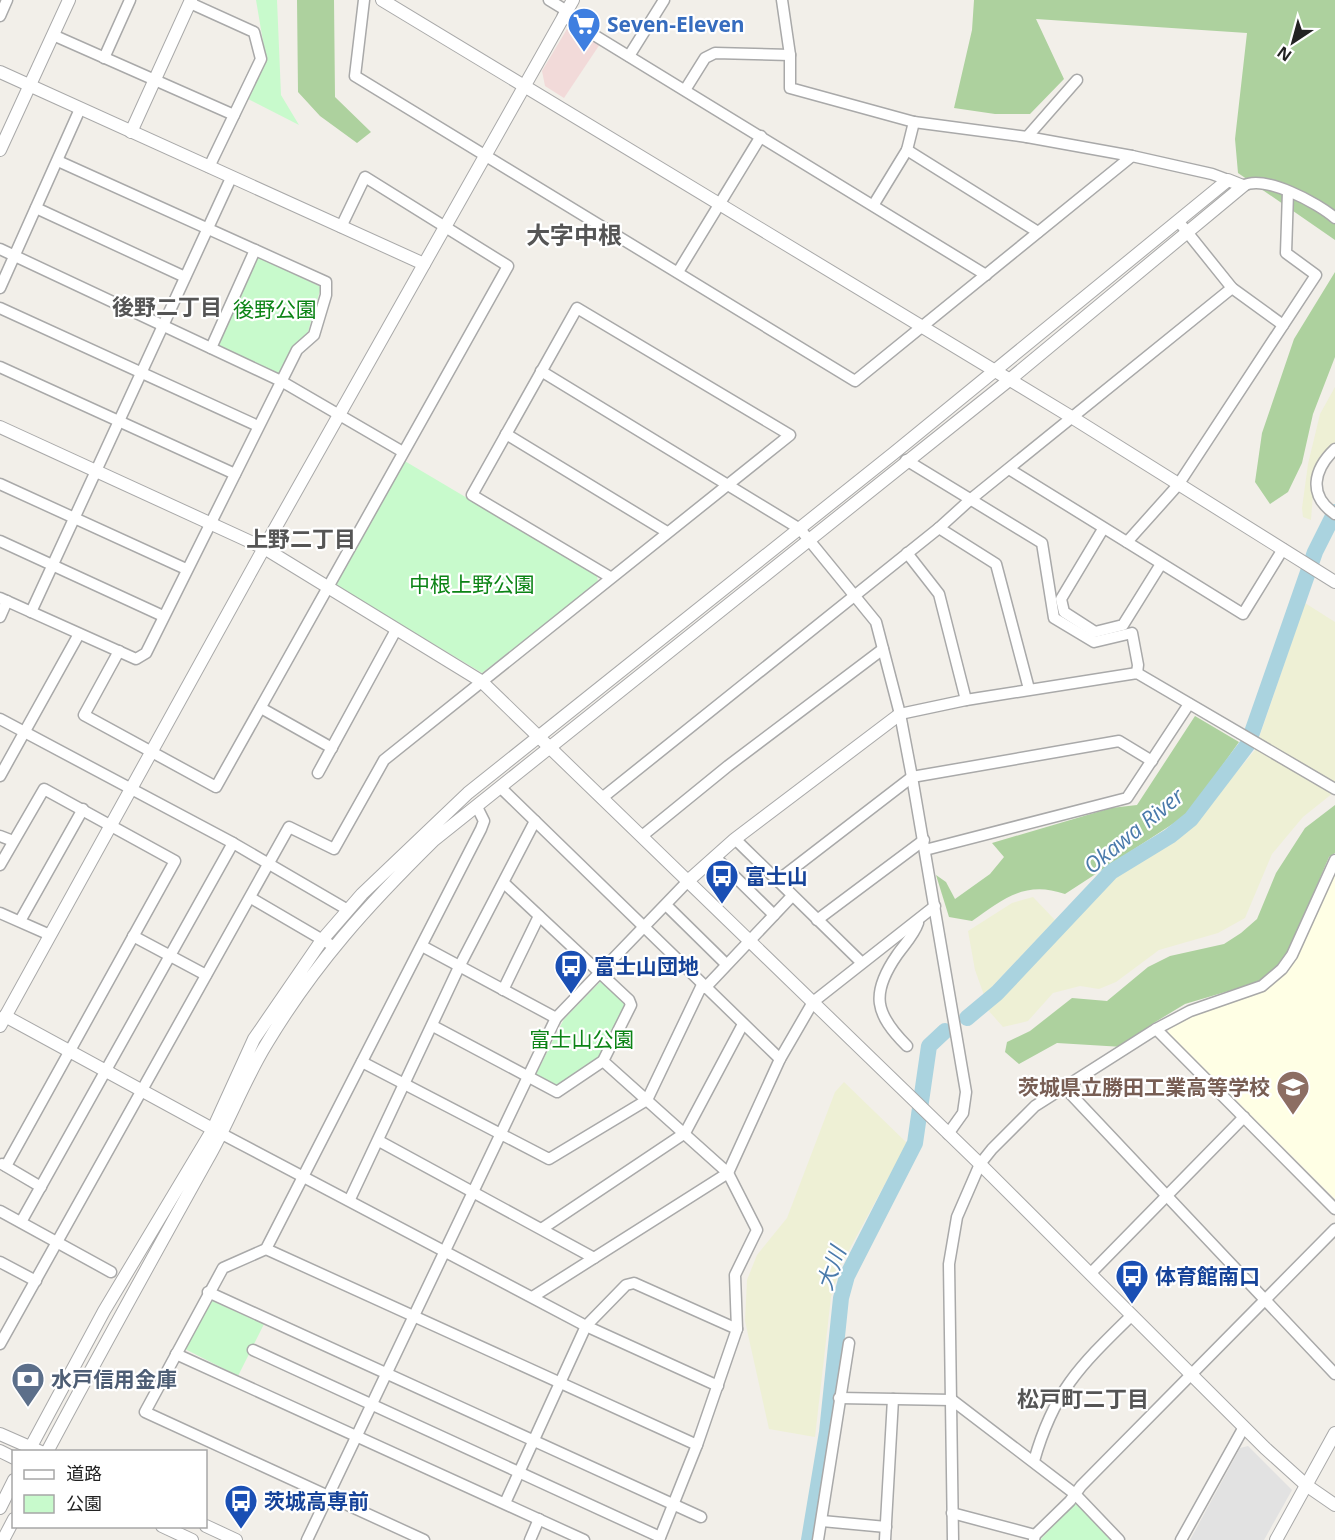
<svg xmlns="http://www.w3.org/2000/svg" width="1335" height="1540" viewBox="0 0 1335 1540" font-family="'Open Sans','Noto Sans JP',sans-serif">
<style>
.commercial{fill:#f2dad9}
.education{fill:#ffffe5}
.farmland{fill:#eef0d5}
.forest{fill:#add19e}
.park{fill:#c8facc}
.parking{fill:#e2e2e2}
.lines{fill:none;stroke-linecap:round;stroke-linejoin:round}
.river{stroke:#aad3df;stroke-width:16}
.minor-casing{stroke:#a9a9a9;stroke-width:13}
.tertiary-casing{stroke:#a9a9a9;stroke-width:14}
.minor{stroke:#fff;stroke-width:10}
.tertiary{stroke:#fff;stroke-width:12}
.labels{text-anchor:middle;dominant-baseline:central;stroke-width:4.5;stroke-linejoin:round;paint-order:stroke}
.shop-label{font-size:21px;font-weight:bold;fill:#366cbe;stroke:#fff;text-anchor:start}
.park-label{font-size:21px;fill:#0c8416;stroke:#fff}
.transit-label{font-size:21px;font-weight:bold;fill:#164399;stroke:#fff;text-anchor:start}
.education-label{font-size:21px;font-weight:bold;fill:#785e54;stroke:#fff;text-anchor:end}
.service-label{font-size:21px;font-weight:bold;fill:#4e5e75;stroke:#fff;text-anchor:start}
.neighbourhood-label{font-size:22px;font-weight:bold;fill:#555;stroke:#fff}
.water-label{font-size:22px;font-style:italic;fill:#4a7aab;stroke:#fff}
.quarter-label{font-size:24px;font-weight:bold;fill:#555;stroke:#fff}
</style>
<rect width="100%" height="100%" fill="#f2efe9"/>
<path class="commercial" d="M574,28l26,16 -36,54 -19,-12 -3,-15 25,-42z"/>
<path class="education" d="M1335,867v332l-167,-167 1,-5 37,-16 47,-15 18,-12z"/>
<g class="farmland">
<path d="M1335,387v55l-20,25 -4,53 -8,-3 -1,-9 6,-44 12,-50z"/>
<path d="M1305,603l30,19v162l-76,-46z"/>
<path d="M1256,749l77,44 -30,24 -31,37 -27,64 -27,15 -59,17 -43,32 -17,7 -19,-3 -27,7 -25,28 -25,6 -15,-17 124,-132 64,-37 15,-15z"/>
<path d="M1033,897l22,23 -71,75 -9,-25 -7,-39 44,-28z"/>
<path d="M844,1082l63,61 -66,122 -10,32 -16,140 -46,-8 -24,-108 2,-41 10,-25 30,-37 48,-126z"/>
</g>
<g class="forest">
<path d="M297,0h37l1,97 36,35 -14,11 -37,-27 -22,-24z"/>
<path d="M974,0h361v240l-97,-67 -3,-34 12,-106 -211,-14 28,60 -34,35h-35l-41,-6 18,-78z"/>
<path d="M1335,272v85l-22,57 -11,49 -14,29 -18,12 -15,-22 7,-49 32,-94z"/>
<path d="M1195,716l44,26 -51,72 -123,80c-40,-14 -62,5 -93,27l-23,-4 -13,-42 10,7 9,17 35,-25 14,-17 -12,-14 119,-35 26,-3z"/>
<path d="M1335,805v48l-6,4 -41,96 -11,14 -15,14 -77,23 -33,20 -29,23 -66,-4 -38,21 -14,-12 2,-10 23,-11 42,-33 35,3 41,-34 22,-11 54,-12 17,-11 16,-14 19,-46 29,-45z"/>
</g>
<g class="park">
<path d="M256,0h21l4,95 18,30 -51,-26 18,-40z"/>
<path d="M257,256l64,31 -13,45 -14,14 -15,29 -62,-29z"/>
<path d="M403,460l194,115 1,8 -116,90 -147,-88z"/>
<path d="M601,981l27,22 -28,56 -42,29 -23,-12 29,-57z"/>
<path d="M208,1299l56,25 -26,52 -55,-28z"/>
<path d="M1076,1502l35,38h-71z"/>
</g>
<path class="parking" d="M1248,1446l44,44 -28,50h-74l50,-92z"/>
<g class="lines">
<g class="river">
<path d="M967,1018l30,-25 114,-121 59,-36 21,-17 57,-75 67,-192 20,-40"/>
<path d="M809,1540l18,-108 14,-134 6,-22 68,-133 14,-97 16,-15"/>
</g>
<g class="minor-casing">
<g id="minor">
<path d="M364,0l-9,76 500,305 277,-225"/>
<path d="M549,0l18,11"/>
<path d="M782,0l8,55v33l124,34 113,15 105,19 80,18 16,6"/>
<path d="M190,3l64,29 7,27 -52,108"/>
<path d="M0,16l7,-16"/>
<path d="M563,16l423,259"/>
<path d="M53,35l181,80"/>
<path d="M629,56l35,-56"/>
<path d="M104,58l26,-58"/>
<path d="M685,90l20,-32 10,-5 75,2"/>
<path d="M1027,137l50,-57"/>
<path d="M907,150l131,82"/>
<path d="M1243,186c21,-12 75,17 92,32"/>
<path d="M874,204l33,-54 7,-28"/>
<path d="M36,208l149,69"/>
<path d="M1179,222l53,66 51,37"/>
<path d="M0,249l281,132 122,71"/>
<path d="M678,272l83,-136"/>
<path d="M0,288l80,-179"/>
<path d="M0,308l258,118"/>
<path d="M211,348l44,-98"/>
<path d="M0,367l235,107"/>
<path d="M541,371l259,158 76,93 24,92 12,63 54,315 -3,21 -15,21"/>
<path d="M506,434l161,98"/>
<path d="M1335,449c-21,20 -28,46 0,65"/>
<path d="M906,460l136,83 12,75 40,24 38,-9 6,32 -1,8"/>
<path d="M1009,469l234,145 40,-65"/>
<path d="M0,484l186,85"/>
<path d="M939,528l57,36 33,125"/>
<path d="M1103,529l-42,70 3,13 31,20 28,-7 38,-61"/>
<path d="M0,541l163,75"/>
<path d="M1127,542l51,-57 138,-210 -30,-22 2,-61"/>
<path d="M907,553l32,41 27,106"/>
<path d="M0,598l136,61 10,-6 151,-303 17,-15 12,-40v-13l-268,-121"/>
<path d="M31,612l200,-434"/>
<path d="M0,617l7,-16"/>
<path d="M119,651l-35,64 132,72 292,-521 -143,-89 -24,50"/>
<path d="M261,708l71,40"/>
<path d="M900,714l66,-14 171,-27 198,116"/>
<path d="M0,719l233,124 115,67"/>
<path d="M318,773l78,-143"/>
<path d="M0,776l79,-142"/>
<path d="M501,788l279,271"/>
<path d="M602,798l337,-270 32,-29 261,-211"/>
<path d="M0,836l13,5"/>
<path d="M642,836l86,-70 155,-117"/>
<path d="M735,839l126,123"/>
<path d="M925,850l202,-52 62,-94"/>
<path d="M715,857l59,58"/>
<path d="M0,865l44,-76 131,72 -169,305"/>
<path d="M777,881l135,-104 207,-36 33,20"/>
<path d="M251,898l82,48"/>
<path d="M666,905l60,59"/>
<path d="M0,913l50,22"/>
<path d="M817,920l107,-80"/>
<path d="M20,921l63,-112"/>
<path d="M133,936l73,39"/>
<path d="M422,946l134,72"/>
<path d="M705,988l87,-92"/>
<path d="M503,990l36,-74"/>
<path d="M433,1026l124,66 46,-31 28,-56 -2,-5 -125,-117"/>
<path d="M1156,1029l179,180"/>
<path d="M907,1046c-32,-32 -37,-52 -10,-91 7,-10 17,-20 21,-32"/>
<path d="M603,1061l125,112 29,57 -22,45 2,54 -40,116 -38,95"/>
<path d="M362,1062l187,97 98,-59 55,-115"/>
<path d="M1065,1088l270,286"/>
<path d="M222,1134l364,192 132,60"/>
<path d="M379,1141l215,117"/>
<path d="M2,1164l39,23"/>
<path d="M350,1199l109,-232 76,-146"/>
<path d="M0,1211l111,61"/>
<path d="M21,1222l212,-379"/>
<path d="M543,1228l142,-95 58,-109"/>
<path d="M266,1249l431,196"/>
<path d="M0,1262l36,19"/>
<path d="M1090,1274l154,-157"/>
<path d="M208,1292l493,225"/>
<path d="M534,1296l194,-123 52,-114 33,-57 122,-96"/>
<path d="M0,1344l289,-517 45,22 50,-89 406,-325 -213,-127 -105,187 138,82"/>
<path d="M253,1350l407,187"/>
<path d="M176,1354l408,186"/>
<path d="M839,1398l113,2 123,94 44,46"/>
<path d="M1034,1461c20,-71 47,-96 98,-146"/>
<path d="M505,1503l81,-177 40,-41 8,-2 103,46"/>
<path d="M952,1513l83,22"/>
<path d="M822,1521l64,6"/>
<path d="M307,1540l249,-522 133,-138"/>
<path d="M424,1540l-279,-128 78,-144 43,-19 215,-420 3,-8 -7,-14"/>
<path d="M530,1540l9,-21"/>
<path d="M818,1540l31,-197"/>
<path d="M885,1540l8,-141"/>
<path d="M953,1540l-4,-276 8,-47 23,-53 12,-15 43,-43 121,-77 34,-18 72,-25 20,-17 10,-14 43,-95"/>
<path d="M1034,1540l1,-5 35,-34 11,-15 254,-257"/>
<path d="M1181,1540l63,-113"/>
</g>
</g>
<g class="tertiary-casing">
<g id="tertiary">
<path d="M382,0l691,418 262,164"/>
<path d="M0,72l424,192"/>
<path d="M131,132l60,-132"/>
<path d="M0,150l69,-150"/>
<path d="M0,427l264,121 217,133 499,483 285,284 41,37 29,20"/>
<path d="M689,880l46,-41 165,-125"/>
<path d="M5,1016l213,116"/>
<path d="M0,1026l264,-478 309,-548"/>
<path d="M0,1434l41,18"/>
<path d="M0,1451l14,7"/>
<path d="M28,1452l76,-141 109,-182 41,-90 68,-99 40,-46 106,-101 426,-340 334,-273 15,6 -235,195 -574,459c-66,65 -119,123 -167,203 -23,37 -38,79 -60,117 -54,97 -108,194 -160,292"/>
<path d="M0,1508l14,-28"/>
<path d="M162,1526l30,14"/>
<path d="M206,1526l30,14"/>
<path d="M3,1540l11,-21"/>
<path d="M1276,1540l59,-107"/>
</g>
</g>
<use href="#minor" class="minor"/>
<use href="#tertiary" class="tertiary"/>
</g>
<defs>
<g id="supermarket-pin" transform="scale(1.725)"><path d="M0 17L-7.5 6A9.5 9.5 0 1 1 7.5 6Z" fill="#3f7fe0" stroke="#fff"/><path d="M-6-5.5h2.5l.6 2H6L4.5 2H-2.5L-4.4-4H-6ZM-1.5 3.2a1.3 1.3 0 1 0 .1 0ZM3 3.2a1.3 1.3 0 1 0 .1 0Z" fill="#fff"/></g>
<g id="bus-pin" transform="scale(1.725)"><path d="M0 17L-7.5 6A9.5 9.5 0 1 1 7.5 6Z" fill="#1a4fb4" stroke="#fff"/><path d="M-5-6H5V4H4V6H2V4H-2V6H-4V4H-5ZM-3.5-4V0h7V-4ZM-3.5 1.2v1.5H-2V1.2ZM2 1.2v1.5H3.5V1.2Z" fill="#fff"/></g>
<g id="school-pin" transform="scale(1.725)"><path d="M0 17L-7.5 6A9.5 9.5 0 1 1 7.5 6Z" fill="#8d6e63" stroke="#fff"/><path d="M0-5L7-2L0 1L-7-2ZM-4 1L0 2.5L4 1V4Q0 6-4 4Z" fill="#fff"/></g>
<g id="bank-pin" transform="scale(1.725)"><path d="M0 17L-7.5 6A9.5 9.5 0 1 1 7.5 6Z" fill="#5c6f8a" stroke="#fff"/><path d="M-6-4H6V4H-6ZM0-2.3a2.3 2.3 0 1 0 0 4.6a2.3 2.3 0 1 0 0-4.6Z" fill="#fff"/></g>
</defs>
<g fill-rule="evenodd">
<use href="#supermarket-pin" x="584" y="24"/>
<use href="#bus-pin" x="722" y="876"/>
<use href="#bus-pin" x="571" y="966"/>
<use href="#school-pin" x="1293" y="1087"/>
<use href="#bus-pin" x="1132" y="1276"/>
<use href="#bank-pin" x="28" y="1379"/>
<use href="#bus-pin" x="241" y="1501"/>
</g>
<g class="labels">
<g class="shop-label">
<text x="607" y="24">Seven-Eleven</text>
</g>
<g class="park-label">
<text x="275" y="309">後野公園</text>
<text x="472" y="584">中根上野公園</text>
<text x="582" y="1039">富士山公園</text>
</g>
<g class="transit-label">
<text x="745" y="876">富士山</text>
<text x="594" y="966">富士山団地</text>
<text x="1155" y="1276">体育館南口</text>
<text x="264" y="1501">茨城高専前</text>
</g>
<g class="education-label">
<text x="1270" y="1087">茨城県立勝田工業高等学校</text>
</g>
<g class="service-label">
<text x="51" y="1379">水戸信用金庫</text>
</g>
<g class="neighbourhood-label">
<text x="167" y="306">後野二丁目</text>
<text x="301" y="538">上野二丁目</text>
<text x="1083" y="1398">松戸町二丁目</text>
</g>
<g class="water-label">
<text transform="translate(1133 830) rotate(-39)">Okawa River</text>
<text transform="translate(830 1268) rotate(-70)">大川</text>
</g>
<g class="quarter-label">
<text x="574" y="234">大字中根</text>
</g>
</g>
<rect x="12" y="1450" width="195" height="78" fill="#ffffff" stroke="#a7a7a7" stroke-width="1.5"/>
<rect x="24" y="1470" width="30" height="9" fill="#ffffff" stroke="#a7a7a7" stroke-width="1.5"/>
<text x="66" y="1480" font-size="18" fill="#222222">道路</text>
<rect x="24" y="1495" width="30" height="18" fill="#c8facc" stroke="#a7a7a7" stroke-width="1.5"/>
<text x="66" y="1510" font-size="18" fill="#222222">公園</text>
<g transform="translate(1293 42) rotate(216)" stroke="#ffffff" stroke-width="4.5" paint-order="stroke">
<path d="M0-4.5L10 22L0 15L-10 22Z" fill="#222222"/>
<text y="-9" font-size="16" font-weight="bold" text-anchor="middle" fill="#222222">N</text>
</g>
</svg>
